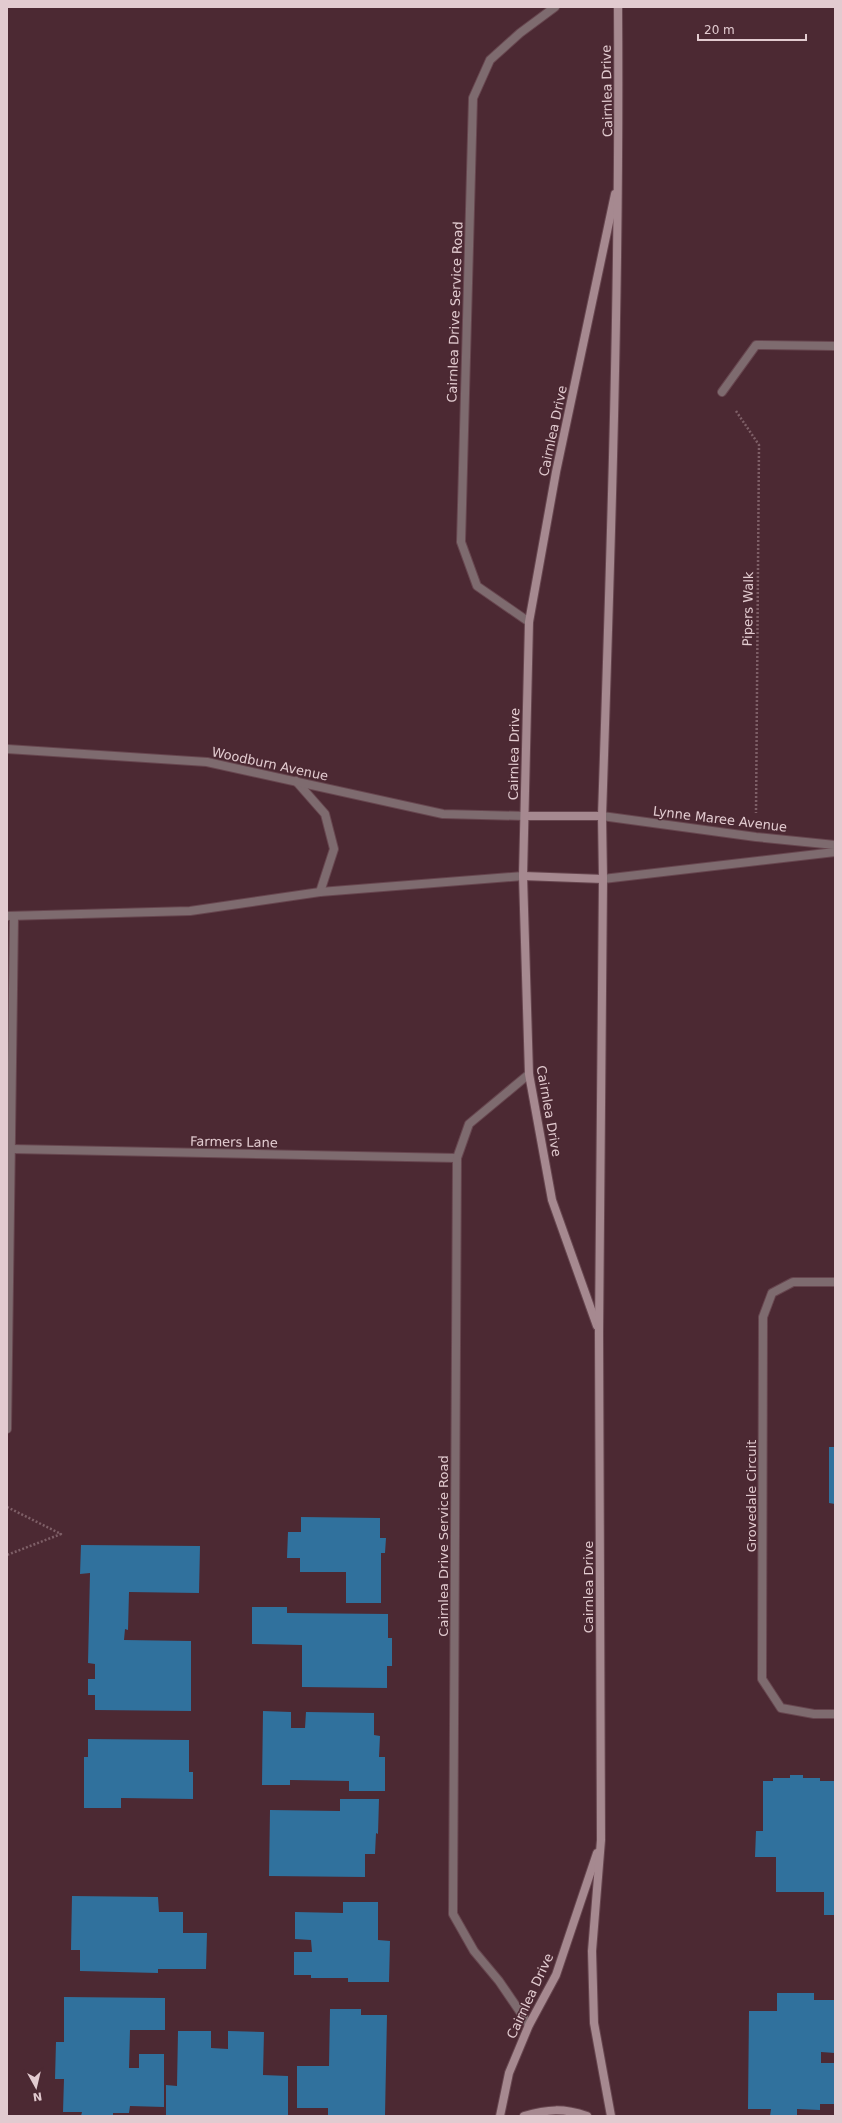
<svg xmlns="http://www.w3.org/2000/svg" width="842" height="2123" viewBox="0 0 842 2123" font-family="'DejaVu Sans',sans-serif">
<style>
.building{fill:#30719d}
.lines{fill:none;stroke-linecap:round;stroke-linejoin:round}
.lane-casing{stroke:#67464f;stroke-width:10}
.street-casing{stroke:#67464f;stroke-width:10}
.secondary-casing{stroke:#67464f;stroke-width:10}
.path{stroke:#7e5f67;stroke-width:2.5;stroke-dasharray:2 2;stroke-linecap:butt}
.lane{stroke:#7e6b6f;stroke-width:8}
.street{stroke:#7e6b6f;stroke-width:8}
.secondary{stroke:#a68990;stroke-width:8}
.labels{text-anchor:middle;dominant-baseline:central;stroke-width:3;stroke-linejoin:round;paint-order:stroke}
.street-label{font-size:13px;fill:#e2cbd0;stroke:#4c2933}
</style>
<rect width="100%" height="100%" fill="#4c2933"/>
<g class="building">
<path d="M829,1447h6v57l-6,-1z"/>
<path d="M301,1517l79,1v20h6l-1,15h-4v50h-35v-31h-46v-14h-13l1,-26h13z"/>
<path d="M81,1545l119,1 -1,47 -70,-1 -1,38 -3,-1 -1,11 67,1v70l-96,-1v-15h-7v-16h7v-15l-7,-1 2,-90 -10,1z"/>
<path d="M252,1607h35v6l101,1v24h4v28h-5v22l-85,-1v-42l-50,-1z"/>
<path d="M263,1711l28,1v16h14l1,-16 68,1v22l6,1 -1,21h6v34h-36v-10l-59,-1v5h-28z"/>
<path d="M88,1739l101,1v32h4v27l-72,-1v10h-37v-51h4z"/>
<path d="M790,1775h13v3h17v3h15v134h-11v-23h-48v-35h-21l1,-26h7v-50h10v-3h17z"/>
<path d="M340,1799h39l-1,35 -2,-1 -1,21h-10v23l-96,-1 1,-66 70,1z"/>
<path d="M72,1896l86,1 1,15h24v21h24l-1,36h-48v4l-78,-2v-21h-9z"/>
<path d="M343,1902h35v38l12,1 -1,41h-41v-4h-37v-3h-17v-23h18l-1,-12 -16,-1v-27l48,1z"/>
<path d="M777,1993h37v7h21v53l-14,-1v11h14v41h-15v6l-23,-1v7h-27l1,-7h-23l1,-98h28z"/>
<path d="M64,1997l101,1v32h-35l-1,38h10v-14h25v53l-34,-1 -1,7h-16v3h-32l1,-4h-19l1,-33h-9l1,-37h8z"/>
<path d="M330,2009h31v6h26l-2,101h-57v-8h-31v-42h32z"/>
<path d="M178,2031h33v17l17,1v-18l36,1 -1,43 25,1v39l-122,1v-31l11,1z"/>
</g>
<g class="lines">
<g class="lane-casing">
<g id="lane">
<path d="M296,781l29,33 9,35 -14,43"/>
<path d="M11,1149l446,9"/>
</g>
</g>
<g class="street-casing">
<g id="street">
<path d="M722,392l34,-47 79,1"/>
<path d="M529,622l-52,-36 -16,-44 12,-444 17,-38 30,-27 35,-26"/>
<path d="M7,749l200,13 236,52 82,2"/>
<path d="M602,816l154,21 79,8"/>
<path d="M603,879l232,-27"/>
<path d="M7,916l183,-5 130,-19 203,-16"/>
<path d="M529,1074l-60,50 -12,34 -4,756 21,37 25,30 30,44"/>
<path d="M835,1282h-42l-21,11 -9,24 -1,362 19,29 33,6h21"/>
<path d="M7,1429l7,-513"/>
</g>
</g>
<g class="secondary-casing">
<g id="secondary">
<path d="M525,816h77"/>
<path d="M523,876l80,3"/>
<path d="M597,1326l-45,-126 -23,-126 -6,-198 6,-254 27,-150 59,-278"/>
<path d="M500,2116l9,-43 20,-48 27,-50 41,-122"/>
<path d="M524,2116c24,-7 39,-8 63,0"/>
<path d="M611,2116l-17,-93 -2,-72 9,-111 -2,-507 4,-454 -1,-63c9,-270 18,-539 16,-809"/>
</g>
</g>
<g class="path">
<path d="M736,411l23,34 -3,368"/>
<path d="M7,1507l54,27 -54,21"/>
</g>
<use href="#lane" class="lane"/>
<use href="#street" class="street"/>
<use href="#secondary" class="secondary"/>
</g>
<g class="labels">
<g class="street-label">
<text transform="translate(607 91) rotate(-91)">Cairnlea Drive</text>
<text transform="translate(455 312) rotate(-88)">Cairnlea Drive Service Road</text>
<text transform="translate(553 431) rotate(-78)">Cairnlea Drive</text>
<text transform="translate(748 609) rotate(-89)">Pipers Walk</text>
<text transform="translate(514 754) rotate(-89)">Cairnlea Drive</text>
<text transform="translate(270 764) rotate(12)">Woodburn Avenue</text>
<text transform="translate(720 819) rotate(7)">Lynne Maree Avenue</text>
<text transform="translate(549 1111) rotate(80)">Cairnlea Drive</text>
<text transform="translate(234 1142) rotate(1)">Farmers Lane</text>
<text transform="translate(751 1496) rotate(-90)">Grovedale Circuit</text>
<text transform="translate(443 1546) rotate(-90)">Cairnlea Drive Service Road</text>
<text transform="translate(588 1587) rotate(-90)">Cairnlea Drive</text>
<text transform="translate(530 1996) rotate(-65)">Cairnlea Drive</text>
</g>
</g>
<rect width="842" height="2123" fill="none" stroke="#e2cbd0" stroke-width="16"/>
<g transform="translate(36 2087) rotate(172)" stroke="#4c2933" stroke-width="3" paint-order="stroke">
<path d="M0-3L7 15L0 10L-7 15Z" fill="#e2cbd0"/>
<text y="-6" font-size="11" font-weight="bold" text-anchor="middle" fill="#e2cbd0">N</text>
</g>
<path d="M698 34v6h108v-6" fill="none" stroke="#e2cbd0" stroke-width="2"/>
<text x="704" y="34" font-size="12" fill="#e2cbd0" stroke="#4c2933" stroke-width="3" paint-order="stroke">20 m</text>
</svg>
